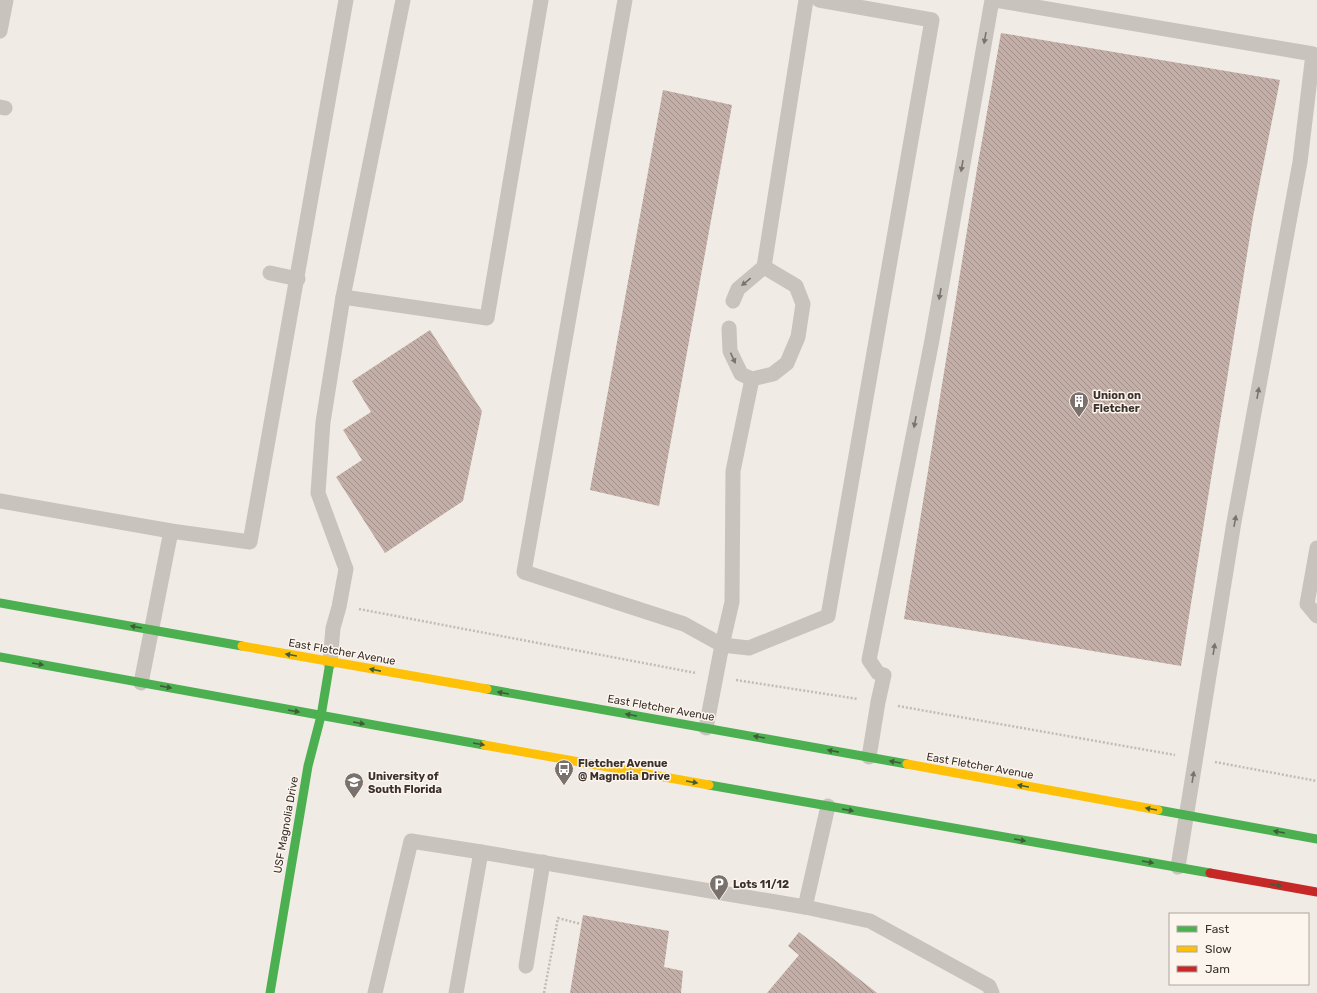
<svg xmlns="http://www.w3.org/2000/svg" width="1317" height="993" viewBox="0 0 1317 993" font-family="Rubik,sans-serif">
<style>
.building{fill:url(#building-back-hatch)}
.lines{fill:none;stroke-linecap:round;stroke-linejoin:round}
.path{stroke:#c2bbb6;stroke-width:2.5;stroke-dasharray:2 2;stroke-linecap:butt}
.lane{stroke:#c9c3be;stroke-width:15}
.fast{stroke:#4caf50;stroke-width:9}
.slow{stroke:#ffc107;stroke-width:9}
.jam{stroke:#c62828;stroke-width:9}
.oneway{fill:#7b726d}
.oneway2{fill:#415c38}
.labels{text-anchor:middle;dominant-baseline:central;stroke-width:3;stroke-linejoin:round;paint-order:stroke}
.poi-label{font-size:11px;font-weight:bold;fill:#3b302b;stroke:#fbf5ee;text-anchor:start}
.street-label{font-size:11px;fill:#3b302b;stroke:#fbf5ee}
</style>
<defs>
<pattern id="building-back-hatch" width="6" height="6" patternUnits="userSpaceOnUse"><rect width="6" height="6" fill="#c3afa7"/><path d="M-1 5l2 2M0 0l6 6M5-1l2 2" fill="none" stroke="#a08f88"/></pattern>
</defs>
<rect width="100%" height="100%" fill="#f0ebe5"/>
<g class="building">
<path d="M1001,33l279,47 -27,137 -72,449 -277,-47 73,-450z"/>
<path d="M663,90l69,15 -73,401 -69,-16z"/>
<path d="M430,330l52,81 -19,90 -78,52 -49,-76 26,-17 -19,-30 28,-18 -19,-31z"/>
<path d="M583,915l86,16 -5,36 19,4 -2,22h-111z"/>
<path d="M799,932l78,61h-110l32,-38 -11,-9z"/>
</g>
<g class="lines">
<g class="path">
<path d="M359,609l337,64"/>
<path d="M736,680l122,19"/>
<path d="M898,706l277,49"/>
<path d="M1215,762l102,19"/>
<path d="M544,993l14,-75 23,6"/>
</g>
<g class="lane">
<path d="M625,0l-101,572 160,52 38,21 -16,83"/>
<path d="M995,0l318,54 -13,108 -66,360 -56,345"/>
<path d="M0,31l6,-31"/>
<path d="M0,107l5,1"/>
<path d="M270,273l28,6"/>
<path d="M343,297l144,21 54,-318"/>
<path d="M733,301l5,-12 26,-22 42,-267"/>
<path d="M729,328l1,23 11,23 11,5 21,-5 14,-11 11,-26 5,-33 -7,-18 -32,-19"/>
<path d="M752,379l-19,92 -1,131 -10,43 27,3 79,-32 104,-596 -113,-20"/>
<path d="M0,501l171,30 79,11 96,-542"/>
<path d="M1317,548l-10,56 10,12"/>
<path d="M330,662l3,-34 6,-21 7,-38 -28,-76 5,-71 20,-125 60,-297"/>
<path d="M141,683l30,-152"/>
<path d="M869,757l9,-55 6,-27 -6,-2 -9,-13 63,-320 60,-340"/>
<path d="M805,907l23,-101"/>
<path d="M526,966l17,-104"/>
<path d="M375,993l36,-152 70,11 324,55 65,14 119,65 3,7"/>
<path d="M456,993l25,-141"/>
</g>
<g class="fast">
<path d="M0,603l242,43"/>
<path d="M0,657l484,88"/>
<path d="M487,689l420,75"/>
<path d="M709,785l501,88"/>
<path d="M1158,810l159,29"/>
<path d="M270,993l38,-227 13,-50 9,-54"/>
</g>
<g class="slow">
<path d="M242,646l245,43"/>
<path d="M484,745l225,40"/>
<path d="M907,764l251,46"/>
</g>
<path class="jam" d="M1210,873l107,19"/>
</g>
<defs><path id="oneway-solid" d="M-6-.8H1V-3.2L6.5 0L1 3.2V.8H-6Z"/></defs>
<g class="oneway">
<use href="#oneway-solid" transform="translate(985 38) rotate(100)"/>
<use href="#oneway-solid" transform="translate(962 166) rotate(100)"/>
<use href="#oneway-solid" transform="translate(746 282) rotate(141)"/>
<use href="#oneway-solid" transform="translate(940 294) rotate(100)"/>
<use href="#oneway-solid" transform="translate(733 358) rotate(65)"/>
<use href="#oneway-solid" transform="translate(1258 393) rotate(-80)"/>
<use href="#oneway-solid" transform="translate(915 422) rotate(101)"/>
<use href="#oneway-solid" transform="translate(1235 521) rotate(-80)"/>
<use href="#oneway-solid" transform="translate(1214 649) rotate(-81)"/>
<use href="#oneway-solid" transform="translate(1193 777) rotate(-81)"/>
</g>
<g class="oneway2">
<use href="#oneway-solid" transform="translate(136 627) rotate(-170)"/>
<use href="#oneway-solid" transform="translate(291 655) rotate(-170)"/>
<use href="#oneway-solid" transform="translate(38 664) rotate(10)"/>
<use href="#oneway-solid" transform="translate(375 670) rotate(-169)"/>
<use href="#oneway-solid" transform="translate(166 687) rotate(11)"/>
<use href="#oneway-solid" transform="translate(503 693) rotate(-170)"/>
<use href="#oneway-solid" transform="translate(294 711) rotate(10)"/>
<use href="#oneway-solid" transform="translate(631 715) rotate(-170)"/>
<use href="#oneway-solid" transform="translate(359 723) rotate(10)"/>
<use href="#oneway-solid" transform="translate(759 737) rotate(-170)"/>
<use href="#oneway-solid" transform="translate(479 744) rotate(10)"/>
<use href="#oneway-solid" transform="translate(833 751) rotate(-169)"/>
<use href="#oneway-solid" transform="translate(895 762) rotate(-170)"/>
<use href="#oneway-solid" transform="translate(692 782) rotate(10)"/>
<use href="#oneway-solid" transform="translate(1023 786) rotate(-170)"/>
<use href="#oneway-solid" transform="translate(1151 809) rotate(-170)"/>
<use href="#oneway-solid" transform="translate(848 810) rotate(10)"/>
<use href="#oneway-solid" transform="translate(1279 832) rotate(-170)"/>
<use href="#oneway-solid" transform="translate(1020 840) rotate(10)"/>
<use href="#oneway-solid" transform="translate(1148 862) rotate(10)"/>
<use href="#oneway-solid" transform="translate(1276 885) rotate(10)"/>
</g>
<defs>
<g id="building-pin" transform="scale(1)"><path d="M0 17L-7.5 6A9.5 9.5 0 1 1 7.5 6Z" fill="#7a716c" stroke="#fbf5ee"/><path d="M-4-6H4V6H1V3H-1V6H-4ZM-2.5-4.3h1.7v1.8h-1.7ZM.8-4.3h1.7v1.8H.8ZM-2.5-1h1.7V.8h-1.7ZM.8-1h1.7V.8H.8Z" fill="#fff"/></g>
<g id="bus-pin" transform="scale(1)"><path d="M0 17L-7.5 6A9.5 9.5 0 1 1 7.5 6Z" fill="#7a716c" stroke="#fbf5ee"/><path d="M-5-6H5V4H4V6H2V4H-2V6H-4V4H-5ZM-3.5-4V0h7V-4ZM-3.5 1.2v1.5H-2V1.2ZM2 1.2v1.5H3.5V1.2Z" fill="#fff"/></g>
<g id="university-pin" transform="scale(1)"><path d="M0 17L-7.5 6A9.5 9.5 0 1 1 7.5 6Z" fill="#7a716c" stroke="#fbf5ee"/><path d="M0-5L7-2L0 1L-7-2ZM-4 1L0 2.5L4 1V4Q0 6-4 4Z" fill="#fff"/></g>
<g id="parking-pin" transform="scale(1)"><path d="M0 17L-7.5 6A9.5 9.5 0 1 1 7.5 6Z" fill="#7a716c" stroke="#fbf5ee"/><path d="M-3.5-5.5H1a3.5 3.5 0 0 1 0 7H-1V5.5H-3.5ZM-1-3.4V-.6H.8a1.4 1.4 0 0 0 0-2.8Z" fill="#fff"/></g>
</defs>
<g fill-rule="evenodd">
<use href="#building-pin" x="1079" y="401"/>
<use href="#bus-pin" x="564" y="769"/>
<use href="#university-pin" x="354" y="782"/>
<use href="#parking-pin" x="719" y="884"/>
</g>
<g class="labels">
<g class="poi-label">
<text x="1093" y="395">Union on<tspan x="1093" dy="13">Fletcher</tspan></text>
<text x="578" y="763">Fletcher Avenue<tspan x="578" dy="13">@ Magnolia Drive</tspan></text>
<text x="368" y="776">University of<tspan x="368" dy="13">South Florida</tspan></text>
<text x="733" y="884">Lots 11/12</text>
</g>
<g class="street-label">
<text transform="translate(342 652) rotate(10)">East Fletcher Avenue</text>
<text transform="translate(661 708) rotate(10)">East Fletcher Avenue</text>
<text transform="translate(980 766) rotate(10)">East Fletcher Avenue</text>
<text transform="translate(286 825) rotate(-80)">USF Magnolia Drive</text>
</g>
</g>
<rect x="1169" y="913" width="140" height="72" fill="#fbf5ee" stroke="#aea6a0"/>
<rect x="1177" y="926" width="20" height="6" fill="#4caf50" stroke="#aea6a0"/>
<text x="1205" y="933" font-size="12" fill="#3b302b">Fast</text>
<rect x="1177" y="946" width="20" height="6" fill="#ffc107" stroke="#aea6a0"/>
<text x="1205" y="953" font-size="12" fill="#3b302b">Slow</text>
<rect x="1177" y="966" width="20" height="6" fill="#c62828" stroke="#aea6a0"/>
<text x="1205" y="973" font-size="12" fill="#3b302b">Jam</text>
</svg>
